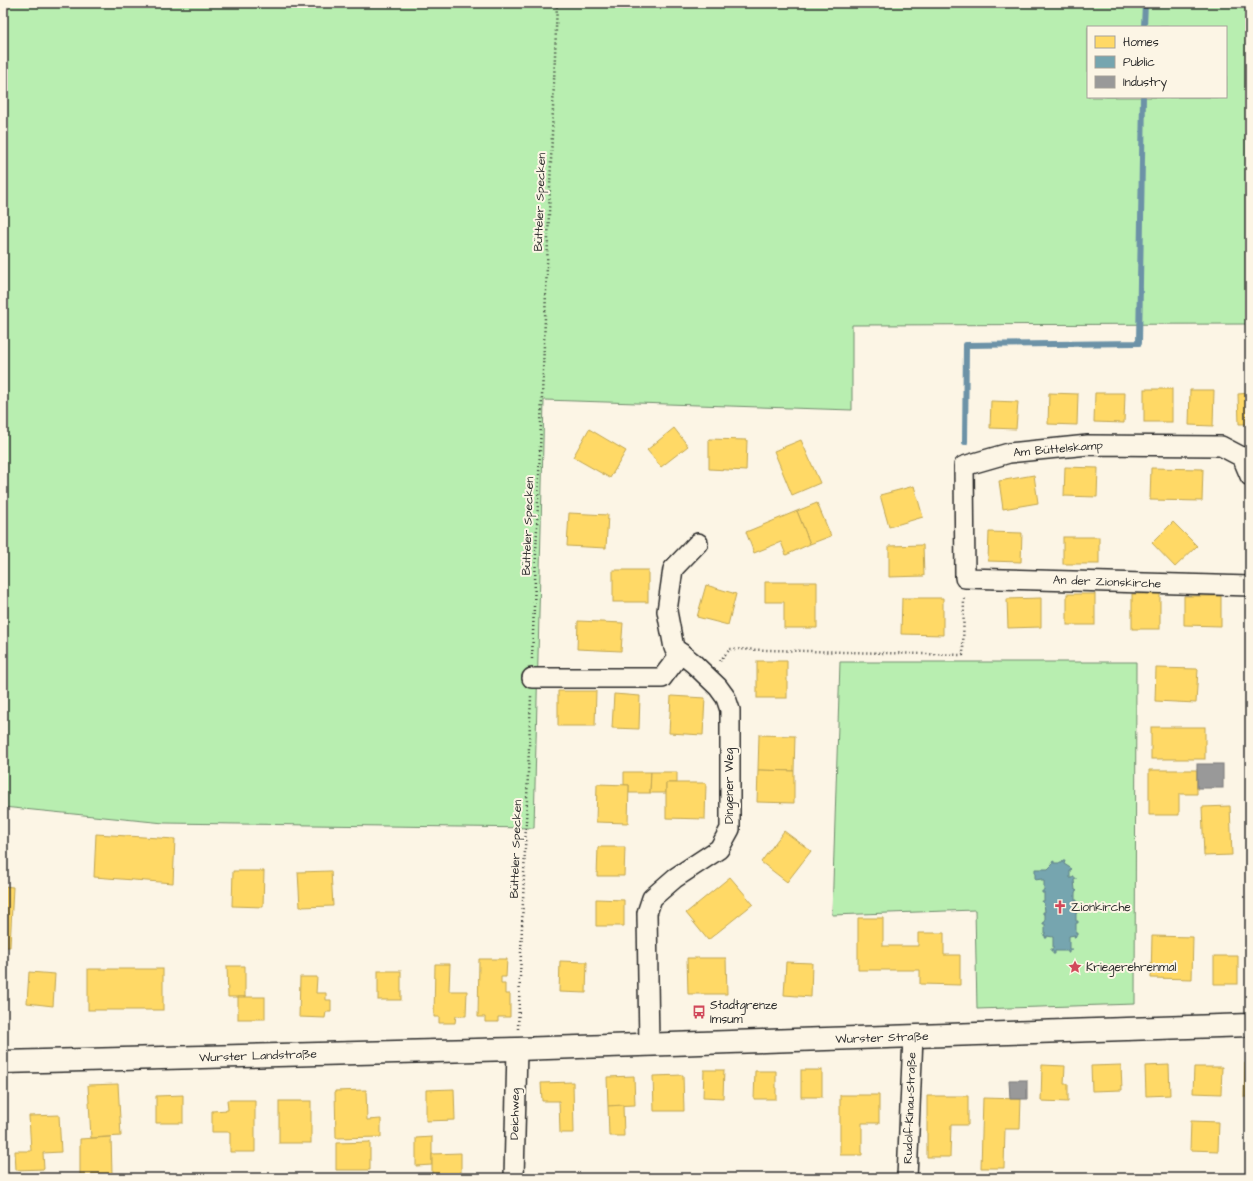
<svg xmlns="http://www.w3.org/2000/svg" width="1253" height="1181" viewBox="0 0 1253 1181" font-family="'Architects Daughter',sans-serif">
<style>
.green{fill:#b8eeb0;stroke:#728c6e;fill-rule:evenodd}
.homes{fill:#ffd966;stroke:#bfa554}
.public{fill:#76a5af;stroke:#608087}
.industry{fill:#999;stroke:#787878}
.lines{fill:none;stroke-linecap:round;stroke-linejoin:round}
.stream{stroke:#6c92a7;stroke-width:6}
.minor-casing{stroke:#2b2b2b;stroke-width:22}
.secondary-casing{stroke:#2b2b2b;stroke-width:25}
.path{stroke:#2b2b2b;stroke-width:2.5;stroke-dasharray:1 3;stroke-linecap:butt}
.minor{stroke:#fcf5e5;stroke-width:19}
.secondary{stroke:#fcf5e5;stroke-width:22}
.labels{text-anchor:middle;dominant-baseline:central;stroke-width:4;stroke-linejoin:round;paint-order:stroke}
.street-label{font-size:12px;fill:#2b2b2b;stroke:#fcf5e5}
.poi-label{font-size:12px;fill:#2b2b2b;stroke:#fcf5e5;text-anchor:start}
</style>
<rect width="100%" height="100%" fill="#fcf5e5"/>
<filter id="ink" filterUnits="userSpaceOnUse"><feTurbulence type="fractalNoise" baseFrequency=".025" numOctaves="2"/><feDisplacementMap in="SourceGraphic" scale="8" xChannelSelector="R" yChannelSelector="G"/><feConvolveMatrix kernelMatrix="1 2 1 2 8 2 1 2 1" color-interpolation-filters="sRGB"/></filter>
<g filter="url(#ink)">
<g class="green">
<path d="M3,3h1247v321l-398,1v85l-308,-10 -10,428 -370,-5 -161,-16zM1088,27h138v70h-138z"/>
<path d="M840,662h296l-1,342 -158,5 -2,-99 -143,5z"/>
</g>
<g class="homes">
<rect x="1144" y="389" width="28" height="33"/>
<path d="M1190,390h24l-1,36 -24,-1z"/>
<path d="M1049,393l29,1 -1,31 -29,-1z"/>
<path d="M1095,393h30l-1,30 -30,-1z"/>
<path d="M1250,393v31h-11l-1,-30z"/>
<path d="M991,401l27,1 -2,27 -26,-1z"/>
<path d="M674,428l14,18 -27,21 -14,-17z"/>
<path d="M589,429l37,22 -16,27 -37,-21z"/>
<path d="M709,439l38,1 -1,31 -37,-2z"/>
<path d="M801,440l19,43 -28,12 -18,-44z"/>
<path d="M1065,467l33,1 -1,29 -33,-1z"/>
<path d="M1151,468l52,1 -1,32 -52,-1z"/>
<path d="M1034,475l4,28 -35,6 -4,-28z"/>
<path d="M914,486l9,31 -34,10 -9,-32z"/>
<path d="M817,503l14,33 -21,8 -13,-33z"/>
<path d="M797,511l13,33 -24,11 -5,-13 -27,11 -8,-21z"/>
<path d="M569,513l39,2 -2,33 -39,-2z"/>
<path d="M1173,522l24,24 -22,21 -23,-24z"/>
<path d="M989,532l33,1 -1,29 -33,-1z"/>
<rect x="1063" y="537" width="36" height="27"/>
<path d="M923,545l1,31 -35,1v-31z"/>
<rect x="613" y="570" width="35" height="32"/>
<path d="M765,582h52v46h-33v-26h-19z"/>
<path d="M706,585l30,9 -8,31 -31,-8z"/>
<rect x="1067" y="594" width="28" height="31"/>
<rect x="1132" y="594" width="28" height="35"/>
<path d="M1184,596h37v30l-37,-1z"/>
<path d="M902,598h41v37l-42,-1z"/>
<path d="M1041,598v29l-33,1 -1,-29z"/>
<path d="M578,621l45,2 -2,28 -44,-2z"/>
<rect x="757" y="661" width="30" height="37"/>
<path d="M1156,668l42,1 -2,34 -41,-2z"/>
<path d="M558,691h38l-1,35h-37z"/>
<path d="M614,694l26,2 -1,33 -27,-1z"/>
<path d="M671,696l34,2 -2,37 -34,-2z"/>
<rect x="1151" y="727" width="54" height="32"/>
<path d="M759,735l36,1 -1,35 -36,-1z"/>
<path d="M758,770l36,1v32l-37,-1z"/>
<path d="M1149,770h48v24h-18v21h-30z"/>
<path d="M624,772h27l-1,21h-21v-8h-5z"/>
<path d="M651,772h26v11h-11v10h-16z"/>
<path d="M666,783h40l-1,36 -39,-1z"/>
<path d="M597,784l32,1 -1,38 -32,-1z"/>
<path d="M1230,806l2,49 -28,1 -2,-49z"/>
<path d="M784,831l27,20 -24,31 -26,-20z"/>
<path d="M96,834l79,5 -2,44 -79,-6z"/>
<path d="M598,847h27l-1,29h-27z"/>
<path d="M233,871h31l-1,36 -31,-1z"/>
<path d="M331,871l2,35 -33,1 -2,-35z"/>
<path d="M730,877l23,27 -45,36 -22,-27z"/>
<path d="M3,886l10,1 -3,60h-7z"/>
<path d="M596,899l28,1v26h-28z"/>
<path d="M858,918h25v28h35v-13h26v22h16v30l-40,-1v-14h-62z"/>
<path d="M1152,936l41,1 -1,42 -41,-1z"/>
<rect x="1214" y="956" width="24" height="28"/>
<path d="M687,958h39l1,36h-39z"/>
<path d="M479,959h28l-1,18h-5v7h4v10h5v23h-12v5h-13v-5h-7z"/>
<path d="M560,961l27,1 -1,31 -27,-1z"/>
<path d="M786,962l26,1 -1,34 -27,-2z"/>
<path d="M435,964h15l-1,27h18l-1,25h-10l-1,7h-16v-6h-5z"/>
<path d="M227,966h18v31h-17z"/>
<rect x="88" y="969" width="75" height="41"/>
<rect x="378" y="971" width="23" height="29"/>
<path d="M29,972l26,2 -2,32 -26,-3z"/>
<path d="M300,977h17l-1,16h10v7h5v12h-5l-1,6 -26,-1z"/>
<rect x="238" y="997" width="27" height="22"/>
<path d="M1245,1063h5v34h-6z"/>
<path d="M1042,1065l23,1 -1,18h4v18l-27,-1z"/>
<path d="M1121,1065l1,25 -30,1 -1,-25z"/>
<path d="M1169,1065l1,30 -24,1 -1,-30z"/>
<path d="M1194,1067h28l-1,27 -28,-1z"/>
<path d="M704,1070h20l-1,28 -20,-1z"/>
<rect x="801" y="1070" width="21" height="27"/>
<path d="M755,1071h21v28h-22z"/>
<path d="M683,1075l1,36h-30l-1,-35z"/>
<path d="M634,1076l1,29 -27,1 -1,-29z"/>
<path d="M573,1082l1,51h-14l-1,-32h-17l-1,-18z"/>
<path d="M118,1084l3,52 -30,2 -3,-53z"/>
<path d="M454,1089l1,31 -29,1v-31z"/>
<path d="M366,1090l1,30 14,-1v18l-45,1 -1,-47z"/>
<path d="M183,1095v28h-27v-27z"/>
<path d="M840,1095h39v28h-17v32h-22z"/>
<path d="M927,1096h41v29h-17l-1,32h-23z"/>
<path d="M983,1098l38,1 -1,30h-15l-1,39h-23z"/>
<path d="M227,1100h28v52h-25v-20h-18v-21l16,-1z"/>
<rect x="279" y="1101" width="32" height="42"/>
<path d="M623,1105l1,31h-15l-1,-30z"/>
<path d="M59,1115l2,37 -18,1 1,16 -28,1 -1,-19h16l-2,-35z"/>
<path d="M1191,1121l28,1 -1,29 -28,-1z"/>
<path d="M111,1137l1,37 -32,1v-36z"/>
<path d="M432,1137v28l-16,1v-28z"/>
<path d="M370,1142v28h-34v-27z"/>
<path d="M461,1153v25h-29v-24z"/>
</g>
<path class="public" d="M1054,861v2h8l1,-2h2l-1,3 8,5 -2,1v8h2l1,-2h1v2h2v1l-2,1 1,10h1l1,1 -2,1v8h2v2h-2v9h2v2h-1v8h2v2h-2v10h2v2h-2v2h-2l1,-2 -6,1v13h3v1l-3,1v2h-1v-2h-13v3h-2v-3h-2v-2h2v-12l-6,-1v2h-2l1,-2h-2v-2h1v-10h-2v-1l2,-1v-8h-2v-2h2l-1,-9h-1l-1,-2h2v-8h-2v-2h2v-10h-2v-2l-7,1v-11h13l5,-5 -1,-2z"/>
<g class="industry">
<rect x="1197" y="764" width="26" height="24"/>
<path d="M1009,1080h18v19h-17z"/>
</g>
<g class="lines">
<g class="stream">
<path d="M1144,27l1,-24"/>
<path d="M965,442l1,-97 173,-2 4,-246"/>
</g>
<g class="minor-casing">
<g id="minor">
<path d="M1250,476l-8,-19 -21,-11 -133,-1 -79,8 -45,13 1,112 285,8"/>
<path d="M532,678h130l19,-25"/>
<path d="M649,1045l-2,-132 5,-15 23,-20 44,-29 11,-20v-119l-4,-12 -8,-11 -25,-24 -19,-15 -7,-37 6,-42 25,-26"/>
<path d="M514,1178l3,-129"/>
<path d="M907,1178l6,-141"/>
</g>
</g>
<g class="secondary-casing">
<path id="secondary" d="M3,1062l514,-13 733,-24"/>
</g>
<g class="path">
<path d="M532,659l25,-656"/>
<path d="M720,661l10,-12 233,6 1,-59"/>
<path d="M518,1029l13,-333"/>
</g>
<use href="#minor" class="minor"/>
<use href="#secondary" class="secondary"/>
</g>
</g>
<defs>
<g id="church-bare" transform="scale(1.08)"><path d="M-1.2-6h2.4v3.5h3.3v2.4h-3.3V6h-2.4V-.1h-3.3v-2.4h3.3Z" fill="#d1495b" stroke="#fcf5e5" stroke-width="2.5" paint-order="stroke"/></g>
<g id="sight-bare" transform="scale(1.08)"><path d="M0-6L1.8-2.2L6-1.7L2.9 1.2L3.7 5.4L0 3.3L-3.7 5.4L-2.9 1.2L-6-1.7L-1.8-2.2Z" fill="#d1495b" stroke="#fcf5e5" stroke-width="2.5" paint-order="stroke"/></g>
<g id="bus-bare" transform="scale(1.08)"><path d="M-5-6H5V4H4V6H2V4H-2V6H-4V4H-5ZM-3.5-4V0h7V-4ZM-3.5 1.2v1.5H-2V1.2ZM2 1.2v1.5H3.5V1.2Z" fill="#d1495b" stroke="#fcf5e5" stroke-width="2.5" paint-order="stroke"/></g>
</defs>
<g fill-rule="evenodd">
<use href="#church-bare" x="1060" y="907"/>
<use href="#sight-bare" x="1075" y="967"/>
<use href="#bus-bare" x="699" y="1012"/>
</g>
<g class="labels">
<g class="street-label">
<text transform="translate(540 202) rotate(-88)">Bütteler Specken</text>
<text transform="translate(1058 449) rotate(-5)">Am Büttelskamp</text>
<text transform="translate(528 526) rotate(-88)">Bütteler Specken</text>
<text transform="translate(1107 582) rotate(2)">An der Zionskirche</text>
<text transform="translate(729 786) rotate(-90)">Dingener Weg</text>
<text transform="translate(516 849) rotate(-88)">Bütteler Specken</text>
<text transform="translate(882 1038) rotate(-2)">Wurster Straße</text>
<text transform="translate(258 1056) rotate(-2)">Wurster Landstraße</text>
<text transform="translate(910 1108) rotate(-88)">Rudolf-Kinau-Straße</text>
<text transform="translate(515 1114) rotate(-89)">Deichweg</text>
</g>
<g class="poi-label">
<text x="1071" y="907">Zionkirche</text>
<text x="1086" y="967">Kriegerehrenmal</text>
<text x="710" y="1005">Stadtgrenze<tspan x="710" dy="14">Imsum</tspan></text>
</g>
</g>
<rect width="1253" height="1181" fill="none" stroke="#fcf5e5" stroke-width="16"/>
<rect x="8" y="8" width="1237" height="1165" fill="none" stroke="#2b2b2b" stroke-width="1.5" filter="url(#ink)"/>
<rect x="1087" y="26" width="140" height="72" fill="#fcf5e5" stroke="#a8a49b"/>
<rect x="1095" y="36" width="20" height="12" fill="#ffd966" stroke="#a8a49b"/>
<text x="1123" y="46" font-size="12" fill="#2b2b2b">Homes</text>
<rect x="1095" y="56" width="20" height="12" fill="#76a5af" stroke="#a8a49b"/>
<text x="1123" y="66" font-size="12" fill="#2b2b2b">Public</text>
<rect x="1095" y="76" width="20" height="12" fill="#999999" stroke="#a8a49b"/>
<text x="1123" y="86" font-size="12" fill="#2b2b2b">Industry</text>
</svg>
